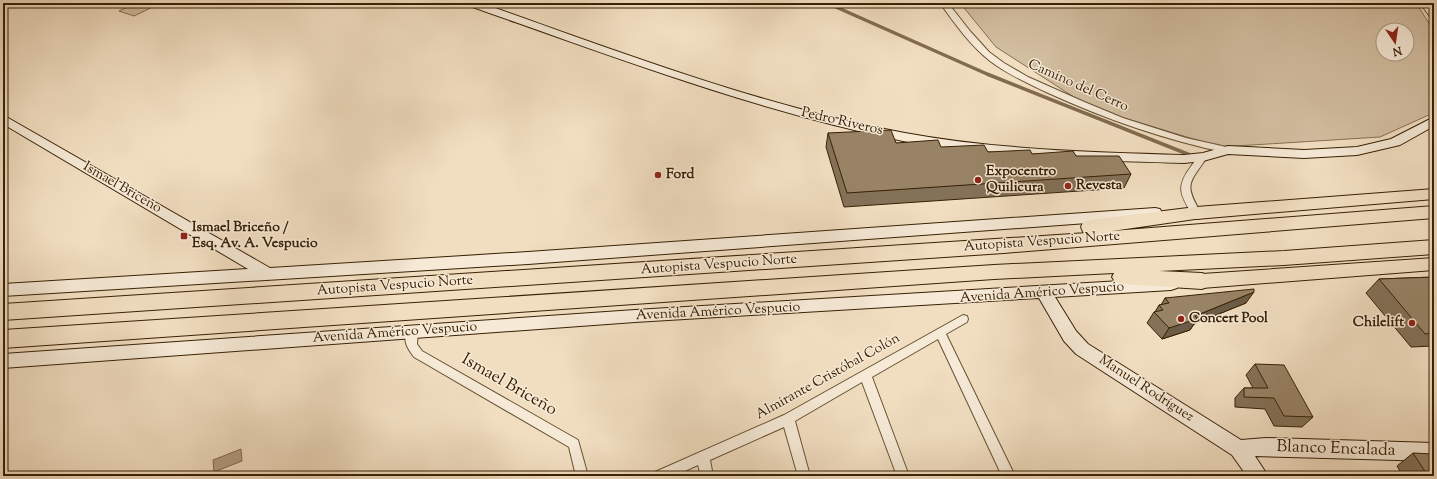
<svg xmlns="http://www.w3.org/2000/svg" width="1437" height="479" viewBox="0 0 1437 479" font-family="'Sorts Mill Goudy',serif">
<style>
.green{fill:#d2bea1;stroke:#856f52;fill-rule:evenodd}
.water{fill:#b29d81;stroke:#816b4f}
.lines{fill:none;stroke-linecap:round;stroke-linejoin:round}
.stream{stroke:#816b4f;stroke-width:3.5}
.street-casing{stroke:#665033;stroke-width:2}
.secondary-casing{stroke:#382004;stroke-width:2}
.primary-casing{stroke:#382004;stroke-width:2}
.highway-casing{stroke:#382004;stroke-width:2}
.street{fill:#f6ead7;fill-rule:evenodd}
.secondary{fill:#f6ead7;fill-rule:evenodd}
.primary{fill:#f1dec1;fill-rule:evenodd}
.highway{fill:#f1dec1;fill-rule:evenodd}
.wall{fill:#837158;stroke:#382004}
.shaded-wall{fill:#6a5c47;stroke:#382004}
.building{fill:#988366;stroke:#382004}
.poi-dot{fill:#8f2418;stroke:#f6ead7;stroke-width:1.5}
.labels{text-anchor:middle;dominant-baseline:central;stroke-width:3;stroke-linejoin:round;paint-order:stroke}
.street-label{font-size:14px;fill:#382004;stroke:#f6ead7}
.poi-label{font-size:14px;font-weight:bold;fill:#382004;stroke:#f6ead7;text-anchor:start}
.near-street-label{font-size:17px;fill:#382004;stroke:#f6ead7}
</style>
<rect width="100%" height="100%" fill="#f1dec1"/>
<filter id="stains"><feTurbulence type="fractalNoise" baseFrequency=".005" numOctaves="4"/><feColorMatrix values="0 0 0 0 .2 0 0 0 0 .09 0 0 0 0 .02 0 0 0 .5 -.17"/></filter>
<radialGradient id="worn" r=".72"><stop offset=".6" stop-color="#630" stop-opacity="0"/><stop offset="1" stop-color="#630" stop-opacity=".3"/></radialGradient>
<g class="green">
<path d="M136,3h25l-27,13 -15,-5z"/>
<path d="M960,3h456l18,28v73l-3,10 -51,23 -160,10 -129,-39 -95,-61zM1383,30h24v24h-24z"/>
</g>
<path class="water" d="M241,449l1,12 -28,11 -1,-12z"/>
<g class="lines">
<path class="stream" d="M827,3l160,71 203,81"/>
<g class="street-casing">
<g id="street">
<path d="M940,3h8l22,28 19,21 15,11 24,14 54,24 41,17 63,20 45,10 1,2 -4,3c-63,-13 -123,-34 -182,-61 -19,-9 -39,-18 -56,-31 -20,-16 -35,-37 -50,-58z"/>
<path d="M1420,3h8l6,8v7h-3z"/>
<path d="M1203,154l4,3c-17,26 -24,26 -6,56l-5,3 -3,-1c-14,-21 -17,-29 -1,-50 3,-4 6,-10 11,-11z"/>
<path d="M963,315l4,1 1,3 -1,3 -21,12 69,142h-13l-64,-137 -66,38 37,99h-12l-35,-94 -67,39 15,55h-12l-14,-49 -74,33 3,16h-12l-3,-11 -24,11h-20l1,-4 129,-57z"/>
<path d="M412,328l4,1 2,3 -1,12 5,7 156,89 10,36h-12l-7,-29 -155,-90c-7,-9 -12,-17 -6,-28z"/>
</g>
</g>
<g class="secondary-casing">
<g id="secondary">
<path d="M466,3h15c139,49 279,103 424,130 92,17 186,19 279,22l19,-2 25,-7 76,4 53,-3 34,-8 43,-22v9l-34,19 -43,10 -53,3 -76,-4 -25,7 -19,2c-93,-3 -189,-3 -281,-22 -149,-31 -292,-85 -436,-136z"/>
<path d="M3,115l267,153 258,-16 627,-44 5,1 2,4 -2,4 -5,1 -627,46 -525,32v-12l245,-15 -245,-145z"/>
<path d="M1171,278l6,2 2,4 -2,4 -6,2 -116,7 21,34 12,13 153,96 25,-2 168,5v18l-179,-5 13,20h-21l-15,-21 -156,-101 -12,-13 -25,-43 -404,24 -632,46v-14l632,-44z"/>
</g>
</g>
<g class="primary-casing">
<g id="primary">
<path d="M1434,189v10l-238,20 -6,-2 -2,-4 2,-4 6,-2z"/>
<path d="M1434,258v12l-232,18 -6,-2 -3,-5 3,-5 6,-2z"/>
</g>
</g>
<g class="highway-casing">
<g id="highway">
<path d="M1434,206v12l-430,35 -1001,67v-16l1084,-71 -4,-1 -2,-5 2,-5 7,-2 106,-13 6,1 3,5 -3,5 -90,13z"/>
<path d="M1434,240v14l-150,11 -125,6 43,2 7,3 3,5 -3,5 -7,3 -80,-5 -7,-2 -3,-5 2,-4 -120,6 -991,69v-18l991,-65 290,-14z"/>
</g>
</g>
<use href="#street" class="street"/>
<use href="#secondary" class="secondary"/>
<use href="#primary" class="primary"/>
<use href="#highway" class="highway"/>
</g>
<g class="wall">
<path d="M828,133l68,10 92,9 88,4 55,18 -7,14 -280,19 -18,-60z"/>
<path d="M1434,277v69l-23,1 -45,-54 13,-14z"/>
<path d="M1165,298l81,5 -52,21 -4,6 -28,9 -15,-16 7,-11h1l4,-7h2z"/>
<path d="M1255,364l58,53 -11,10 -28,-1 -9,-17 -30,-2v-9l9,-10h9l-7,-13z"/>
<path d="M1413,453l21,23h-31l-6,-10z"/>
</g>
<path class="shaded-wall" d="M1254,292l-8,11 -52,21 -4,6 -28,9 7,-11 26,-12z"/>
<g class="building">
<path d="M891,130l5,13 42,-3 3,7 43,-2 4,7 42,-2 2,4 41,-3 3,5h43l12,18 -284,19 -19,-60z"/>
<path d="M1434,277v56l-9,1 -46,-55z"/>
<path d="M1254,289v3l-59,24 2,3 -28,9 -15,-16 9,-2 -4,-5 10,-2 -4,-5z"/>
<path d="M1255,364l29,1 29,52 -29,-1 -10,-18 -30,-1v-9h24z"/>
<path d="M1413,453l21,1v22h-6z"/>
</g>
<g class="poi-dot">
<circle cx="658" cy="175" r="4"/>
<circle cx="978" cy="180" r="4"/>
<circle cx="1068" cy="186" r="4"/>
<rect x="180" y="232" width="8" height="8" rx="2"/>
<circle cx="1181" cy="319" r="4"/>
<circle cx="1412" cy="323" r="4"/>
</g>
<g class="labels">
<g class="street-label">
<text transform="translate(1078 86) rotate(24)">Camino del Cerro</text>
<text transform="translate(842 122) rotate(13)">Pedro Riveros</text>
<text transform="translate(122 188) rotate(30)">Ismael Briceño</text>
<text transform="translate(1042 242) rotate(-4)">Autopista Vespucio Norte</text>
<text transform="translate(719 265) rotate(-4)">Autopista Vespucio Norte</text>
<text transform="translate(395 286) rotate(-4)">Autopista Vespucio Norte</text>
<text transform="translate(1042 293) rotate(-4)">Avenida Américo Vespucio</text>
<text transform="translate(718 312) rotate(-3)">Avenida Américo Vespucio</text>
<text transform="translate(395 333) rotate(-4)">Avenida Américo Vespucio</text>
<text transform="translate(828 377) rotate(-29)">Almirante Cristóbal Colón</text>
<text transform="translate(1146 389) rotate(33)">Manuel Rodríguez</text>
</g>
<g class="poi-label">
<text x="986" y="172">Expocentro<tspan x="986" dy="16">Quilicura</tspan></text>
<text x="666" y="175">Ford</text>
<text x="1076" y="186">Revesta</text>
<text x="192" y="228">Ismael Briceño /<tspan x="192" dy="16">Esq. Av. A. Vespucio</tspan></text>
<text x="1189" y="319">Concert Pool</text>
<text x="1404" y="323" text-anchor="end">Chilelift</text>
</g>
<g class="near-street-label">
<text transform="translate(509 385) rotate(30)">Ismael Briceño</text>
<text transform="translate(1336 449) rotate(2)">Blanco Encalada</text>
</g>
</g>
<rect width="1437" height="479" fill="none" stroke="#f1dec1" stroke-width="16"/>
<rect x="4" y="4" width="1429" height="471" fill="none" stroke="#382004" stroke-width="2"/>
<rect x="8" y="8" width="1421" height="463" fill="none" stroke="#382004"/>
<g transform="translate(1395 42) rotate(167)"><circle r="19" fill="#f6ead7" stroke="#aa9983"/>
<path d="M0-3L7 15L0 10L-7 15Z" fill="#8f2418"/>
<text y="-6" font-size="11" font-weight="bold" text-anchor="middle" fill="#382004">N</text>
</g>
<rect width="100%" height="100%" filter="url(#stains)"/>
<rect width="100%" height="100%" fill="url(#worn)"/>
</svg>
